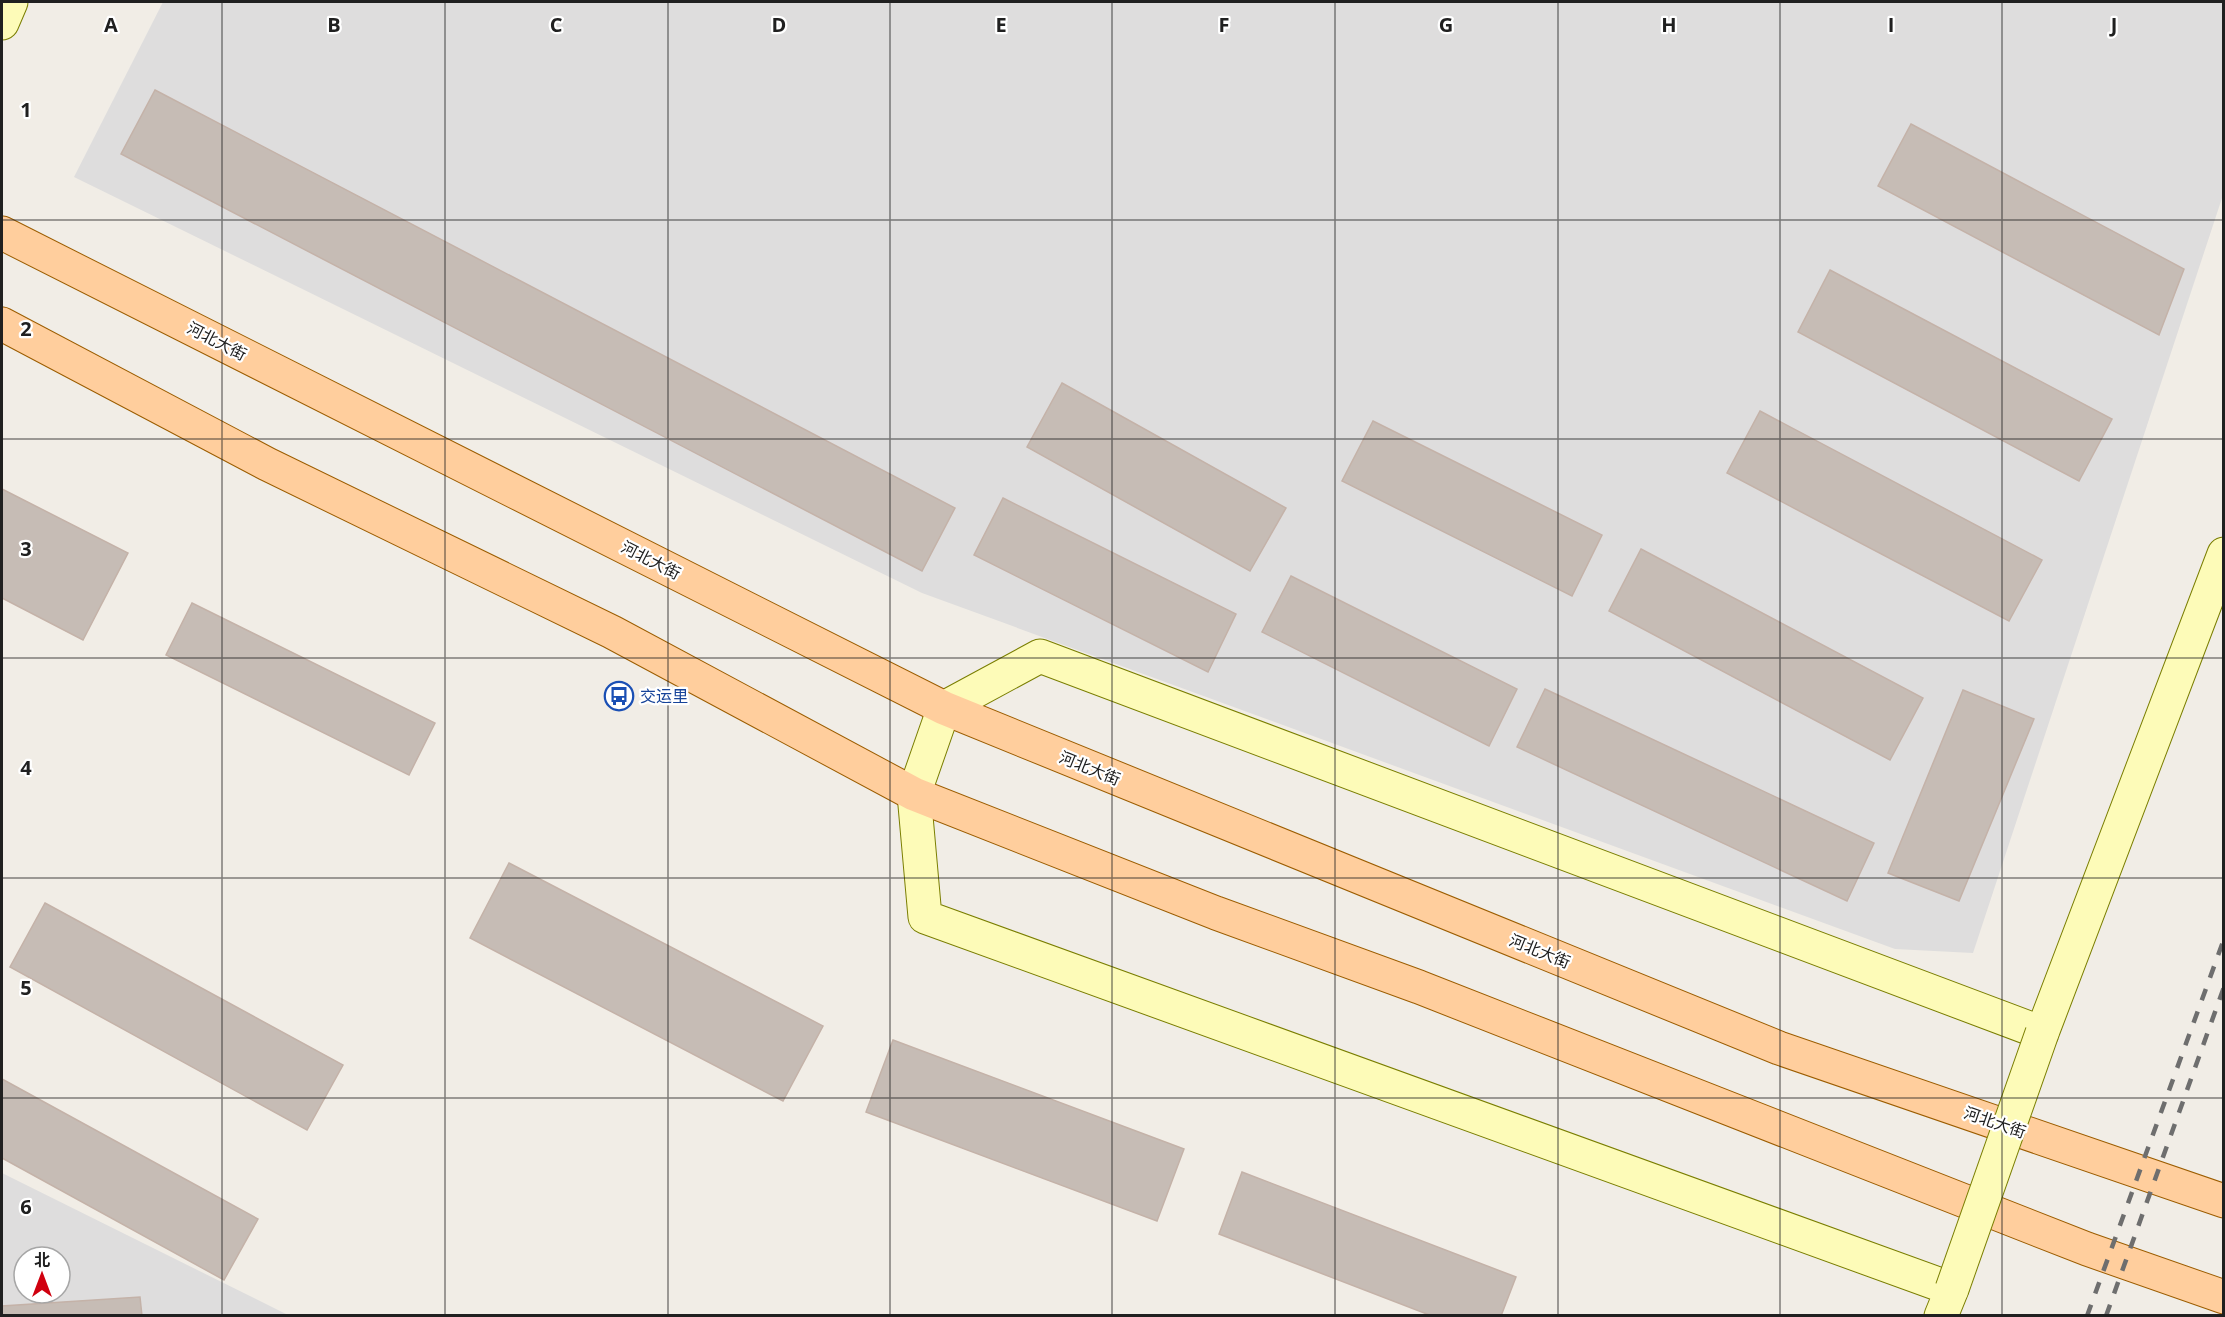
<svg xmlns="http://www.w3.org/2000/svg" width="2225" height="1317" viewBox="0 0 2225 1317" font-family="'Open Sans','Noto Sans SC',sans-serif">
<style>
.residential{fill:#dedddd;fill-rule:evenodd}
.building{fill:#c6bcb5;stroke:#c4b2a8;stroke-width:1.5}
.lines{fill:none;stroke-linecap:round;stroke-linejoin:round}
.secondary-casing{stroke:#7a7e00;stroke-width:35}
.primary-casing{stroke:#9c5d00;stroke-width:35}
.secondary{stroke:#fdfbb8;stroke-width:33}
.primary{stroke:#ffce9d;stroke-width:33}
.rail{stroke:#6e6e6e;stroke-width:4.5;stroke-dasharray:12 12;stroke-linecap:butt}
.secondary-bridge-casing{stroke:#7a7e00;stroke-width:35;stroke-linecap:butt}
.secondary-bridge{stroke:#fdfbb8;stroke-width:33}
.grid{fill:none;stroke:#202020;stroke-width:1.5;stroke-opacity:0.55}
.labels{text-anchor:middle;dominant-baseline:central;stroke-width:4.5;stroke-linejoin:round;paint-order:stroke}
.street-label{font-size:16px;fill:#202020;stroke:#fff}
.transit-label{font-size:16px;fill:#164399;stroke:#fff;text-anchor:start}
.grid-label{font-size:20px;text-anchor:middle;font-weight:bold;fill:#202020;stroke:#fff;stroke-width:4.5;stroke-linejoin:round;paint-order:stroke}
</style>
<rect width="100%" height="100%" fill="#f1ede6"/>
<g class="residential">
<path d="M163,2h2060v193l-250,758 -78,-4 -973,-356 -848,-416z"/>
<path d="M2,1173l286,142h-286zM24,1257h36v36h-36z"/>
</g>
<g class="building">
<path d="M155,90l800,418 -33,63 -801,-417z"/>
<path d="M1911,124l273,145 -25,66 -281,-149z"/>
<path d="M1830,270l282,149 -33,62 -281,-149z"/>
<path d="M1062,383l224,125 -36,63 -223,-124z"/>
<path d="M1760,411l282,149 -33,61 -282,-148z"/>
<path d="M1373,421l229,114 -30,61 -230,-115z"/>
<path d="M2,489l126,64 -45,87 -81,-42z"/>
<path d="M1003,498l233,116 -28,58 -234,-117z"/>
<path d="M1641,549l282,149 -33,62 -281,-149z"/>
<path d="M1291,576l226,113 -28,57 -227,-114z"/>
<path d="M192,603l243,120 -26,52 -243,-120z"/>
<path d="M1545,689l329,154 -27,58 -330,-154z"/>
<path d="M1963,690l71,29 -75,182 -71,-28z"/>
<path d="M509,863l314,163 -40,75 -313,-163z"/>
<path d="M45,903l298,162 -36,65 -297,-163z"/>
<path d="M893,1040l291,109 -27,72 -291,-109z"/>
<path d="M2,1079l256,140 -34,61 -222,-122z"/>
<path d="M1242,1172l274,105 -15,39h-69l-213,-82z"/>
<path d="M140,1297l2,19h-140v-10z"/>
</g>
<g class="lines">
<g class="secondary-casing">
<g id="secondary">
<path d="M2,23l9,-21"/>
<path d="M1941,1316l11,-27 -1027,-372 -11,-123 30,-86 96,-52 1002,377 182,-479"/>
</g>
</g>
<g class="primary-casing">
<g id="primary">
<path d="M2,233l942,475 835,340 445,153"/>
<path d="M2,324l265,140 345,168 302,162 302,119 203,74 668,262 137,48"/>
</g>
</g>
<use href="#secondary" class="secondary"/>
<use href="#primary" class="primary"/>
<g class="rail">
<path d="M2087,1316l137,-377"/>
<path d="M2106,1316l118,-329"/>
</g>
<g class="secondary-bridge-casing">
<path id="secondary-bridge" d="M1952,1289l90,-256"/>
</g>
<use href="#secondary-bridge" class="secondary-bridge"/>
</g>
<path class="grid" d="M222,2v1314M445,2v1314M668,2v1314M890,2v1314M1112,2v1314M1335,2v1314M1558,2v1314M1780,2v1314M2002,2v1314M2,220h2222M2,439h2222M2,658h2222M2,878h2222M2,1098h2222"/>
<defs>
<g id="bus-ring" transform="scale(1.5)"><circle r="9.5" fill="#fff" stroke="#1a4fb4" stroke-width="1.5"/><path d="M-5-6H5V4H4V6H2V4H-2V6H-4V4H-5ZM-3.5-4V0h7V-4ZM-3.5 1.2v1.5H-2V1.2ZM2 1.2v1.5H3.5V1.2Z" fill="#1a4fb4"/></g>
</defs>
<g fill-rule="evenodd">
<use href="#bus-ring" x="619" y="696"/>
</g>
<g class="labels">
<g class="street-label">
<text transform="translate(217 341) rotate(27)">河北大街</text>
<text transform="translate(651 560) rotate(27)">河北大街</text>
<text transform="translate(1090 768) rotate(22)">河北大街</text>
<text transform="translate(1540 951) rotate(22)">河北大街</text>
<text transform="translate(1995 1122) rotate(19)">河北大街</text>
</g>
<g class="transit-label">
<text x="640" y="696">交运里</text>
</g>
</g>
<g class="grid-label">
<text x="111" y="32">A</text>
<text x="334" y="32">B</text>
<text x="556" y="32">C</text>
<text x="779" y="32">D</text>
<text x="1001" y="32">E</text>
<text x="1224" y="32">F</text>
<text x="1446" y="32">G</text>
<text x="1669" y="32">H</text>
<text x="1891" y="32">I</text>
<text x="2114" y="32">J</text>
<text x="26" y="117">1</text>
<text x="26" y="336">2</text>
<text x="26" y="556">3</text>
<text x="26" y="775">4</text>
<text x="26" y="995">5</text>
<text x="26" y="1214">6</text>
</g>
<rect width="2225" height="1317" fill="none" stroke="#202020" stroke-width="6"/>
<g transform="translate(42 1275)"><circle r="28" fill="#ffffff" stroke="#a6a6a6" stroke-width="1.5"/>
<path d="M0-4.5L10 22L0 15L-10 22Z" fill="#d0000f"/>
<text y="-9" font-size="16" font-weight="bold" text-anchor="middle" fill="#202020">北</text>
</g>
</svg>
